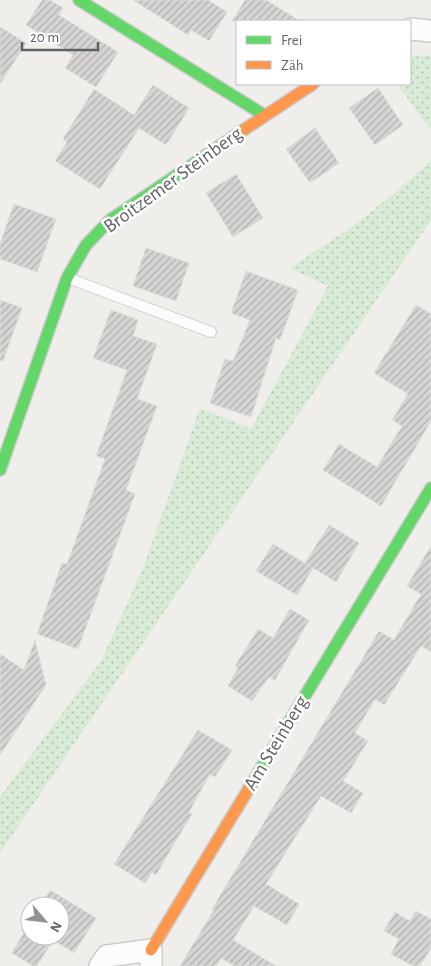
<svg xmlns="http://www.w3.org/2000/svg" width="431" height="966" viewBox="0 0 431 966" font-family="'Alegreya Sans',sans-serif">
<style>
.grass{fill:url(#grass-dots)}
.building{fill:url(#building-hatch);stroke:#deddd9}
.lines{fill:none;stroke-linecap:round;stroke-linejoin:round}
.lane-casing{stroke:#cbcccc;stroke-width:12}
.street-casing{stroke:#cbcccc;stroke-width:24}
.fast-casing{stroke:#cacacb;stroke-width:14}
.slow-casing{stroke:#cacacb;stroke-width:14}
.lane{stroke:#fdfcfc;stroke-width:10}
.street{stroke:#fdfcfc;stroke-width:21}
.fast{stroke:#63d668;stroke-width:11}
.slow{stroke:#ff974d;stroke-width:11}
.labels{text-anchor:middle;dominant-baseline:central;stroke-width:5;stroke-linejoin:round;paint-order:stroke}
.street-label{font-size:20px;fill:#5f6368;stroke:#fff}
</style>
<defs>
<pattern id="grass-dots" width="8" height="8" patternUnits="userSpaceOnUse" patternTransform="scale(1.25)"><rect width="8" height="8" fill="#d8ebd6"/><path d="M2 2h.1M6 6h.1" fill="none" stroke="#b2c2b1" stroke-width="1.8" stroke-linecap="round"/></pattern>
<pattern id="building-hatch" width="6" height="6" patternUnits="userSpaceOnUse" patternTransform="scale(1.25)"><rect width="6" height="6" fill="#d6d5d3"/><path d="M-1 1l2-2M0 6l6-6M5 7l2-2" fill="none" stroke="#b1b0af"/></pattern>
</defs>
<rect width="100%" height="100%" fill="#efeeea"/>
<g class="grass">
<path d="M412,56h19v74l-34,-46h13z"/>
<path d="M431,160v60l-431,633v-56l101,-136 42,-93 57,-160 51,21 77,-143 -38,-18 63,-42 43,-34z"/>
</g>
<g class="building">
<path d="M42,0h8l13,8 -4,7 59,37 -22,35 -31,-19 8,-13 -47,-30z"/>
<path d="M133,0h75l19,12 -18,29 -18,-11 -3,5z"/>
<path d="M245,0h21l34,21h-68z"/>
<path d="M0,27l26,16 -26,41z"/>
<path d="M153,85l36,23 -23,37 -27,-17 -39,61 -45,-28 12,-19 -4,-3 31,-50 40,26z"/>
<path d="M378,88l25,37 -28,20 -26,-37z"/>
<path d="M315,128l24,35 -29,20 -24,-34z"/>
<path d="M236,174l27,44 -30,19 -27,-44z"/>
<path d="M14,204l42,15 -19,53 -37,-13v-15z"/>
<path d="M146,248l43,15 -13,38 -43,-15z"/>
<path d="M246,271l52,19 -18,50 -4,-2 -25,79 -41,-14 15,-44 8,2 17,-41 -19,-7z"/>
<path d="M0,300l22,8 -19,53h-3z"/>
<path d="M416,305l15,9v107l-50,85 -58,-36 16,-26 38,23 25,-41 -10,-6 16,-26 -34,-21z"/>
<path d="M111,310l27,10 -5,16 24,8 -20,55 20,7 -31,84 9,4 -57,155 -41,-15 25,-71 5,1 38,-105 -9,-3 31,-86 -34,-12z"/>
<path d="M329,525l30,18 -23,39 -31,-19z"/>
<path d="M273,544l40,24 -16,27 -41,-24z"/>
<path d="M431,546v106l-10,-6 -37,59 -9,-6 -20,34 13,8 -25,40 20,12 -12,20 -30,-17 -55,88 33,20 -12,21 -33,-19 -21,34 43,26h-42l-13,-8 -5,8h-36l34,-56 -2,-1 167,-278 15,9 27,-46 -14,-8z"/>
<path d="M290,609l19,11 -34,60 -6,-3 -17,24 -24,-15 10,-18 -3,-2 23,-37 15,9z"/>
<path d="M35,640l11,45 -46,70v-101l24,16z"/>
<path d="M198,730l34,20 -17,27 -5,-3 -21,38 3,2 -21,35 -15,26 -4,-3 -7,11 -31,-19z"/>
<path d="M50,890l46,28 -22,35 -21,-13 -16,26h-4l-21,-13 18,-31v14h30v-30h-20z"/>
<path d="M416,911l15,8v29l-11,18h-7l-22,-12 8,-15 -15,-8 11,-19 15,9z"/>
</g>
<g class="lines">
<g class="lane-casing">
<path id="lane" d="M68,278l143,54"/>
</g>
<g class="street-casing">
<g id="street">
<path d="M410,29l21,2"/>
<path d="M100,966l7,-10 44,-6v16"/>
</g>
</g>
<g class="fast-casing">
<g id="fast">
<path d="M79,0l185,115"/>
<path d="M0,470l67,-192 19,-33 24,-25 135,-91"/>
<path d="M257,775l174,-287"/>
</g>
</g>
<g class="slow-casing">
<g id="slow">
<path d="M245,129l68,-45"/>
<path d="M151,950l106,-175"/>
</g>
</g>
<use href="#lane" class="lane"/>
<use href="#street" class="street"/>
<use href="#fast" class="fast"/>
<use href="#slow" class="slow"/>
</g>
<g class="labels">
<g class="street-label">
<text transform="translate(173 180) rotate(-36)">Broitzemer Steinberg</text>
<text transform="translate(276 743) rotate(-59)">Am Steinberg</text>
</g>
</g>
<rect x="236" y="20" width="175" height="65" fill="#ffffff" stroke="#bfc1c3"/>
<rect x="246" y="36" width="25" height="8" fill="#63d668" stroke="#bfc1c3"/>
<text x="281" y="45" font-size="15" fill="#5f6368">Frei</text>
<rect x="246" y="61" width="25" height="8" fill="#ff974d" stroke="#bfc1c3"/>
<text x="281" y="70" font-size="15" fill="#5f6368">Zäh</text>
<g transform="translate(45 921) rotate(118)"><circle r="24" fill="#ffffff" stroke="#bfc1c3"/>
<path d="M0-4L9 19L0 12L-9 19Z" fill="#919496"/>
<text y="-8" font-size="14" font-weight="bold" text-anchor="middle" fill="#5f6368">N</text>
</g>
<path d="M22 42v8h76v-8" fill="none" stroke="#5f6368" stroke-width="2.5"/>
<text x="30" y="42" font-size="15" fill="#5f6368" stroke="#ffffff" stroke-width="4" paint-order="stroke">20 m</text>
</svg>
